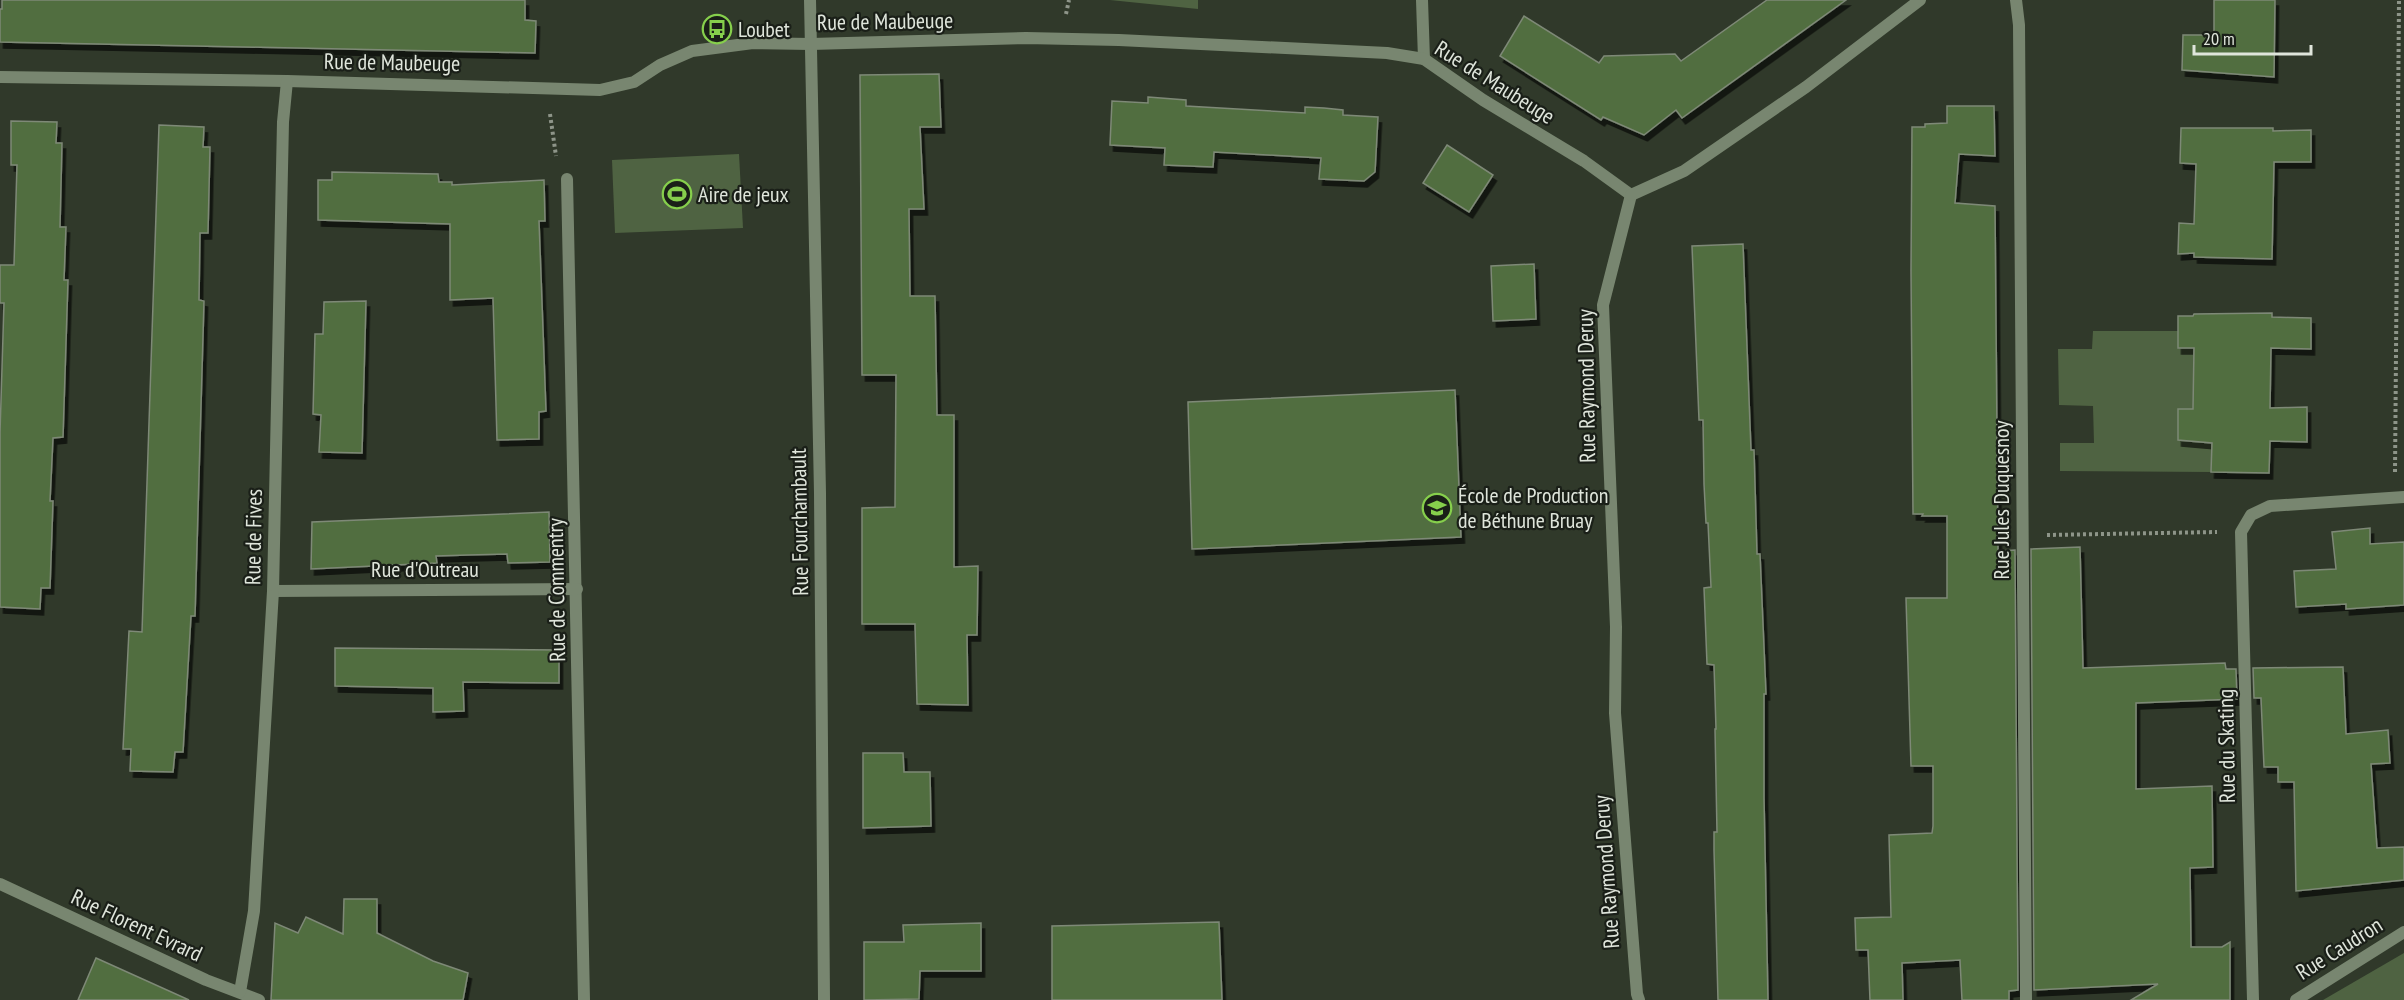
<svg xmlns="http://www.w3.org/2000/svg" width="2404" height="1000" viewBox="0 0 2404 1000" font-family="'PT Sans Narrow',sans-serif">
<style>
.green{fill:#4f6342}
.building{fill:#516e3f;stroke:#7e8977;stroke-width:1.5;filter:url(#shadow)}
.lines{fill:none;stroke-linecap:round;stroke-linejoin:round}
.path{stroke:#8e9589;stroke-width:4;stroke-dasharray:3 3;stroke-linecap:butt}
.service{stroke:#788670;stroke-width:12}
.minor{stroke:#788670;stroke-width:12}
.labels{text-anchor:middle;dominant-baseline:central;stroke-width:4.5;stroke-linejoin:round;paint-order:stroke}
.street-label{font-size:22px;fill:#dfe5db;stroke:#1a1f18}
.poi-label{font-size:22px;fill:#dfe5db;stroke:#1a1f18;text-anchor:start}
</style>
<defs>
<filter id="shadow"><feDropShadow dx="3.5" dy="6" stdDeviation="0" flood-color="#0009"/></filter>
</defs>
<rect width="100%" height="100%" fill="#30392a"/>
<g class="green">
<path d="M1110,0h88v9z"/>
<path d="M739,154l4,74 -128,5 -3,-73z"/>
<path d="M2093,331h85v17l34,2 -19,59h-15v31l34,3 -1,29 -151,-1v-28h34l-1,-37 -34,-1 -1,-56h34z"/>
<path d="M2404,953v47h-81z"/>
</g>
<g class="building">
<path d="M2,0h523v20l11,1 -1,32 -535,-11v-33h2z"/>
<path d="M1767,0h79l-164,118 -6,-8 -32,25 -41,-18 -2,3 -101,-64 24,-40 75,47 5,-7 71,-2 6,7z"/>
<path d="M2214,0h61l-1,77 -92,-7 1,-35h31z"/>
<path d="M939,74l2,53h-21l4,82h-15l1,87h25l2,119h17v152l24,-1 -1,69h-10l1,70 -51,-1 -2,-80h-53v-116l33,-1 1,-132h-34l-2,-300z"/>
<path d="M1148,97l38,3v6l119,7v-6l19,1 19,2v5l35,2 -3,55 -11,9 -45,-2 2,-21 -107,-6 -1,15 -49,-2 1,-17 -55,-3 2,-44 36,2z"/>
<path d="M1947,106h47l1,50 -36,-2 -4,49 40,3 3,344 1,1 16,-1 3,440 -9,1v9h-47l-2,-40 -58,3 1,37h-33l-2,-50h-12l-1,-32 36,-1 -2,-82 43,-2 1,-7v-60h-22l-5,-168h41v-82h-25l1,-2h-10l-2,-243 1,-144h13v-3l22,-1z"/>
<path d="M11,121l46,1 -1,21h6l-2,84h6l-2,53h4l-5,157 -10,1 -3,63h3l-3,87h-9l-1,21 -40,-2v-174l4,-130h-4v-38h14l3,-100h-6z"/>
<path d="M159,125l45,2 -1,20h7l-2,86h-8l-1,67 5,1 -9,315h-4l-8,136h-8l-2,20 -43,-1 1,-22h-8l6,-118 13,1z"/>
<path d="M2181,128h92v3l38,-1v32h-37l-2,97 -78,-2v-4l-16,1 1,-31 15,1 2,-60 -16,-1z"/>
<path d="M1447,145l46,30 -24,37 -46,-29z"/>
<path d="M332,172l106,2 1,8h13v3l92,-5 1,41h-6l7,190 -7,1v27l-42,1 -4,-142 -43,2v-76l-132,-4v-40h14z"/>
<path d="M1743,244l8,206h3l3,104h3l6,140h-2v104l4,202h-50l-4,-150v-18h3l-2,-103h1l-2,-64 -7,-1 -3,-76 7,-1 -3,-64h-2l-2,-39 -1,-64h-4l-7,-174z"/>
<path d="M1534,264l2,55 -43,2 -2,-55z"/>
<path d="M366,301l-4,152 -43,-1 2,-37 -8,-1 2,-80h8l1,-32z"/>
<path d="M2272,313v4l39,1v31l-40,-1 -1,60 37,-1v35l-37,-1 -1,32 -58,-1 1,-29 -34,-3v-31h15l1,-61h-16v-32h15l1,-2z"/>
<path d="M1455,390l6,147 -269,12 -4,-147z"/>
<path d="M549,512l1,50 -42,1 -1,-9 -39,1 -32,1 1,7 -126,6 1,-47z"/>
<path d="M2370,528v16l34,-2v63l-58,4v-5l-50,3 -2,-36 42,-2 -4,-37z"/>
<path d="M2080,547l3,121 142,-5 1,6h10l1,30 -101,4v86l76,-3 1,81 -23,1 1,79h31l8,-5v58h-99l27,-16 -124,6 -3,-441z"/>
<path d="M335,648l224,2v33l-96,-1 1,29 -31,1v-24l-98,-2z"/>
<path d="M2343,667l3,67 42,-4 2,33 -19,1 6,84 27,-1v33l-108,11 -2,-109h-16v-15h-14l-3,-69h-7l-1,-30z"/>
<path d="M863,753h40l1,19h26l1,54 -68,2z"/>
<path d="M344,899h33v34l56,28 35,12 -5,27h-192l4,-77 23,10 8,-16 37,17z"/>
<path d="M1219,922l3,78h-170v-74z"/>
<path d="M981,923v48h-61l-1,28 -55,1v-58h40l-1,-17z"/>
<path d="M96,958l93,42h-111z"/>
</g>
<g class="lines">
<g class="path">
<path d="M1066,14l3,-14"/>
<path d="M550,114l6,42"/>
<path d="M2395,472l4,-472"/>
<path d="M2047,535l170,-3"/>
</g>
<path class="service" d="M567,179l17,821"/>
<g class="minor">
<path d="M810,0l10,493 4,507"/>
<path d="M1422,0l2,59"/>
<path d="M2016,0l3,25 7,975"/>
<path d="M0,77l287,4 313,9 34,-8 26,-17 32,-14 61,-8 58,1 215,-6 93,2 268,13 37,6 59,41 101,61 47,34"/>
<path d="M1631,195l-28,110 13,322 -1,86 22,281 2,6"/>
<path d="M1631,195l53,-24 122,-84 114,-87"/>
<path d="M273,591l304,-2"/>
<path d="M0,884l206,96 53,20"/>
<path d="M240,992l14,-81 19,-320 10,-469 4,-41"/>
<path d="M2253,1000l-12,-468 10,-17 19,-9 134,-9"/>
<path d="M2296,1000l108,-68"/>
</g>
</g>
<defs>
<g id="bus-ring" transform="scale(1.5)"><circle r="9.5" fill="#1a1f18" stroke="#86cf4c" stroke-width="1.5"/><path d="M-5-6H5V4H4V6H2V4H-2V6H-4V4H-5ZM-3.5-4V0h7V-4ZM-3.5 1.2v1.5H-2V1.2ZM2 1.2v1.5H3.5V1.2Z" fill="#86cf4c"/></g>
<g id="stadium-ring" transform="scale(1.5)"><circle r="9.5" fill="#1a1f18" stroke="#86cf4c" stroke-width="1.5"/><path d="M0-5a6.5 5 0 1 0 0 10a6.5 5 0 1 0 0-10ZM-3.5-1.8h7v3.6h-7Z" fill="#86cf4c"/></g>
<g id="school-ring" transform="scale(1.5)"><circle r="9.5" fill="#1a1f18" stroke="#86cf4c" stroke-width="1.5"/><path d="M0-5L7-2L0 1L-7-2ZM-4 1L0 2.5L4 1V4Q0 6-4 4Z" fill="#86cf4c"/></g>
</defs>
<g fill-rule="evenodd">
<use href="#bus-ring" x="717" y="29"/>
<use href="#stadium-ring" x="677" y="194"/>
<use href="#school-ring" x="1437" y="508"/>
</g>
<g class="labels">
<g class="street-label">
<text transform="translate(885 21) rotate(-1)">Rue de Maubeuge</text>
<text transform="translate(392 62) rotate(1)">Rue de Maubeuge</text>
<text transform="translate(1495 82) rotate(32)">Rue de Maubeuge</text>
<text transform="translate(1586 386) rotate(-91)">Rue Raymond Deruy</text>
<text transform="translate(2001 500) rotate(-90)">Rue Jules Duquesnoy</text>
<text transform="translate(799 522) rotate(-91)">Rue Fourchambault</text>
<text transform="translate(253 537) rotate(-89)">Rue de Fives</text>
<text x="425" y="569">Rue d'Outreau</text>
<text transform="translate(556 590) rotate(-91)">Rue de Commentry</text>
<text transform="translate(2226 746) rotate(-91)">Rue du Skating</text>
<text transform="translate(1606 872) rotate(-94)">Rue Raymond Deruy</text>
<text transform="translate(137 925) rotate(25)">Rue Florent Evrard</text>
<text transform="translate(2339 948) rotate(-32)">Rue Caudron</text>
</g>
<g class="poi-label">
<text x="738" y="29">Loubet</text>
<text x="698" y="194">Aire de jeux</text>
<text x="1458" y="495">École de Production<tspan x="1458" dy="25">de Béthune Bruay</tspan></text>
</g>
</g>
<path d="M2194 45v9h117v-9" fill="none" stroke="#dfe5db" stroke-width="3"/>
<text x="2203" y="45" font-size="18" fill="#dfe5db" stroke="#1a1f18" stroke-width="4.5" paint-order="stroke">20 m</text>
</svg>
